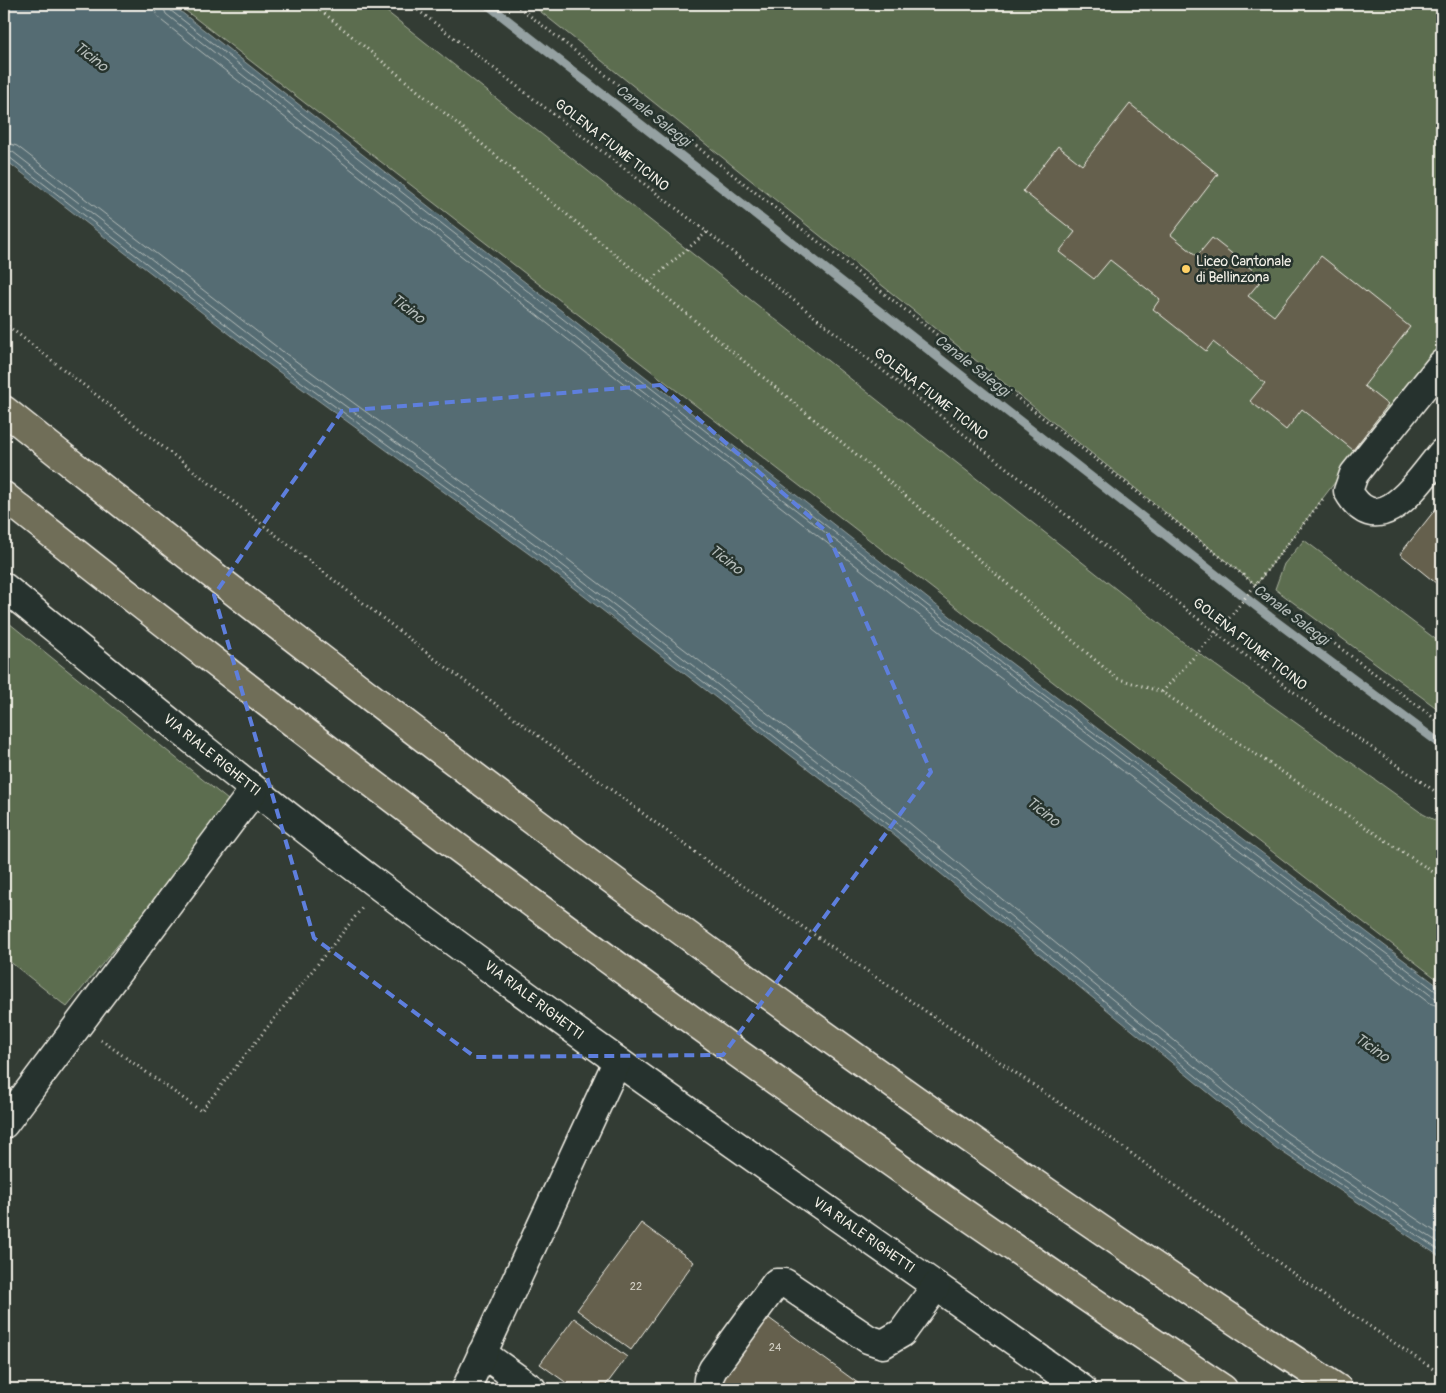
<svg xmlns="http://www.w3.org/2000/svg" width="1446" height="1393" viewBox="0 0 1446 1393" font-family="Pangolin,sans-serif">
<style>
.green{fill:#5c6d50;stroke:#a8af9c}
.water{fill:#556c73;stroke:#95a1a2}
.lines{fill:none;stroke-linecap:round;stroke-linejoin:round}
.shore{stroke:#b4bcb9;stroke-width:1}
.stream{stroke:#95a1a2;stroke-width:9}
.building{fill:#65614e;stroke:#f4f1e8}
.minor-casing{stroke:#f4f1e8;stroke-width:31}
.highway-casing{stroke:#f4f1e8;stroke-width:31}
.path{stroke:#f4f1e8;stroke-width:3;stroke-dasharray:1 4;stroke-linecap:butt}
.minor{stroke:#26332d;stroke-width:28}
.highway{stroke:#706e59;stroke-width:28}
.marked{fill:none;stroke:#5e7fdd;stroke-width:4;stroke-dasharray:10 6;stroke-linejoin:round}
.poi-dot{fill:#ffd166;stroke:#26332d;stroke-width:2}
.labels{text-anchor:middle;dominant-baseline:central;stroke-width:5;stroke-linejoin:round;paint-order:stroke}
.number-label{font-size:11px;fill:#d0cdc2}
.street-label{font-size:14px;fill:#f4f1e8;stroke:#26332d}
.poi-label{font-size:14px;fill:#f4f1e8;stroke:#26332d;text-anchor:start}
.water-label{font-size:15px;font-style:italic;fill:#b4bcb9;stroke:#26332d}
</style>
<rect width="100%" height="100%" fill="#333c34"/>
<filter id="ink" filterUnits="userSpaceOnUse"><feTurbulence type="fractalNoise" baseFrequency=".02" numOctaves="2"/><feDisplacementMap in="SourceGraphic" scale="10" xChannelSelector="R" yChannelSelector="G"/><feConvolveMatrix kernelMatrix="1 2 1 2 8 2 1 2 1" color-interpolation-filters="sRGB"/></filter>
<g filter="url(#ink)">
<g class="green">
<path d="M177,4h200l806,638 240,172 19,10v159z"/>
<path d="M531,4h911v339l-186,242z"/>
<path d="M1304,540l138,104v68l-167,-123 9,-25z"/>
<path d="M4,619l229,185 -166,203 -63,-50z"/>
</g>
<path class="water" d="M4,4h167l807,634 464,351v269l-166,-110 -386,-316 -358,-276 -261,-190 -267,-207z"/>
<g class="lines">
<g class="shore">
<path d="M154,4l2,10 6,7 804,631 463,351 13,4"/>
<path d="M162,4l4,10c417,335 841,660 1267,983l9,2"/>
<path d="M168,4l2,6 804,632 463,350 5,1"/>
<path d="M4,142l13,4 265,205 262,190 358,276 385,316 155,103"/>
<path d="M4,149l9,3 265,205 261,190 358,276 386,316 159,106"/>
<path d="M4,156l5,1 265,205 261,190 358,276 386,316 163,108"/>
</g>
<path class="stream" d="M487,4l783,613 172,128"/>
</g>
<g class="building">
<path d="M1130,104l88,70 -47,61 26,21 15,-18 51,40 -15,18 26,20 47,-60 89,71 -46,59 24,19 -35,45 -51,-41 -16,21 -36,-29 15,-18 -52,-41 -7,9 -53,-42 7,-10 -50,-39 -16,19 -35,-27 16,-20 -52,-41 35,-45 24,19z"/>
<path d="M1442,501v87l-42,-34z"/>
<path d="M641,1223l53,39 -63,88 -54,-40z"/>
<path d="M766,1316l100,73h-133l-15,-11z"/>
<path d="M574,1318l53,39 -24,32h-28l-35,-25z"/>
</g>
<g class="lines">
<g class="minor-casing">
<g id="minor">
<path d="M1442,364l-88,110 -6,17c31,55 71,-11 94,-38"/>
<path d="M4,587c124,101 247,202 375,299 230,174 468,336 703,503"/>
<path d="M4,1124l250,-334"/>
<path d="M482,1353l50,36"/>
<path d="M466,1389l151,-327"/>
<path d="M707,1389l1,-10 5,-10 63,-86h9l83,56 15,5 19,-11 34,-47"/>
</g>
</g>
<g class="highway-casing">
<g id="highway">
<path d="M4,410c431,344 873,676 1334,979"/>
<path d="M4,496c394,315 799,614 1219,893"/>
</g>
</g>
<g class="path">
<path d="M313,4l573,475 230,199 46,14 280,186"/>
<path d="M410,4l297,228 509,401 108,82 118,81"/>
<path d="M515,4l741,581 186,139"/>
<path d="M649,282l58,-50"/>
<path d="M4,323l431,336 276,205 401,275 205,152 125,84"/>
<path d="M1162,692l68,-75 93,-118"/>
<path d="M101,1040l100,71 161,-203"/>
</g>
<use href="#minor" class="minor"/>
<use href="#highway" class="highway"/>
</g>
</g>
<path class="marked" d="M660,385l167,147 104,240 -208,283 -248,2 -161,-119 -100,-343 128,-184z"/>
<circle class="poi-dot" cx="1186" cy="269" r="5"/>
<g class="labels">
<g class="number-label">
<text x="636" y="1286">22</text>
<text x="775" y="1347">24</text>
</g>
<g class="street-label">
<text transform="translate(612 145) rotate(38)">GOLENA FIUME TICINO</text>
<text transform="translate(931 394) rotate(38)">GOLENA FIUME TICINO</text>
<text transform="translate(1250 644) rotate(38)">GOLENA FIUME TICINO</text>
<text transform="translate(212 755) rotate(39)">VIA RIALE RIGHETTI</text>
<text transform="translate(534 1000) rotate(37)">VIA RIALE RIGHETTI</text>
<text transform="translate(864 1235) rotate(35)">VIA RIALE RIGHETTI</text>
</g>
<g class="poi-label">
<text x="1196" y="261">Liceo Cantonale<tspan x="1196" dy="16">di Bellinzona</tspan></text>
</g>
<g class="water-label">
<text transform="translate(91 57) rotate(38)">Ticino</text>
<text transform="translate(653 116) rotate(38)">Canale Saleggi</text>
<text transform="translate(408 309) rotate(38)">Ticino</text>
<text transform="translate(972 366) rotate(38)">Canale Saleggi</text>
<text transform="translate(726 560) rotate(38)">Ticino</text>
<text transform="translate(1291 615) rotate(37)">Canale Saleggi</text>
<text transform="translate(1043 812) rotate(38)">Ticino</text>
<text transform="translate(1372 1048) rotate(35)">Ticino</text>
</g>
</g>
<rect width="1446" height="1393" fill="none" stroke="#26332d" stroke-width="20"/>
<rect x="10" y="10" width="1426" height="1373" fill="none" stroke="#f4f1e8" stroke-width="2" filter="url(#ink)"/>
</svg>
